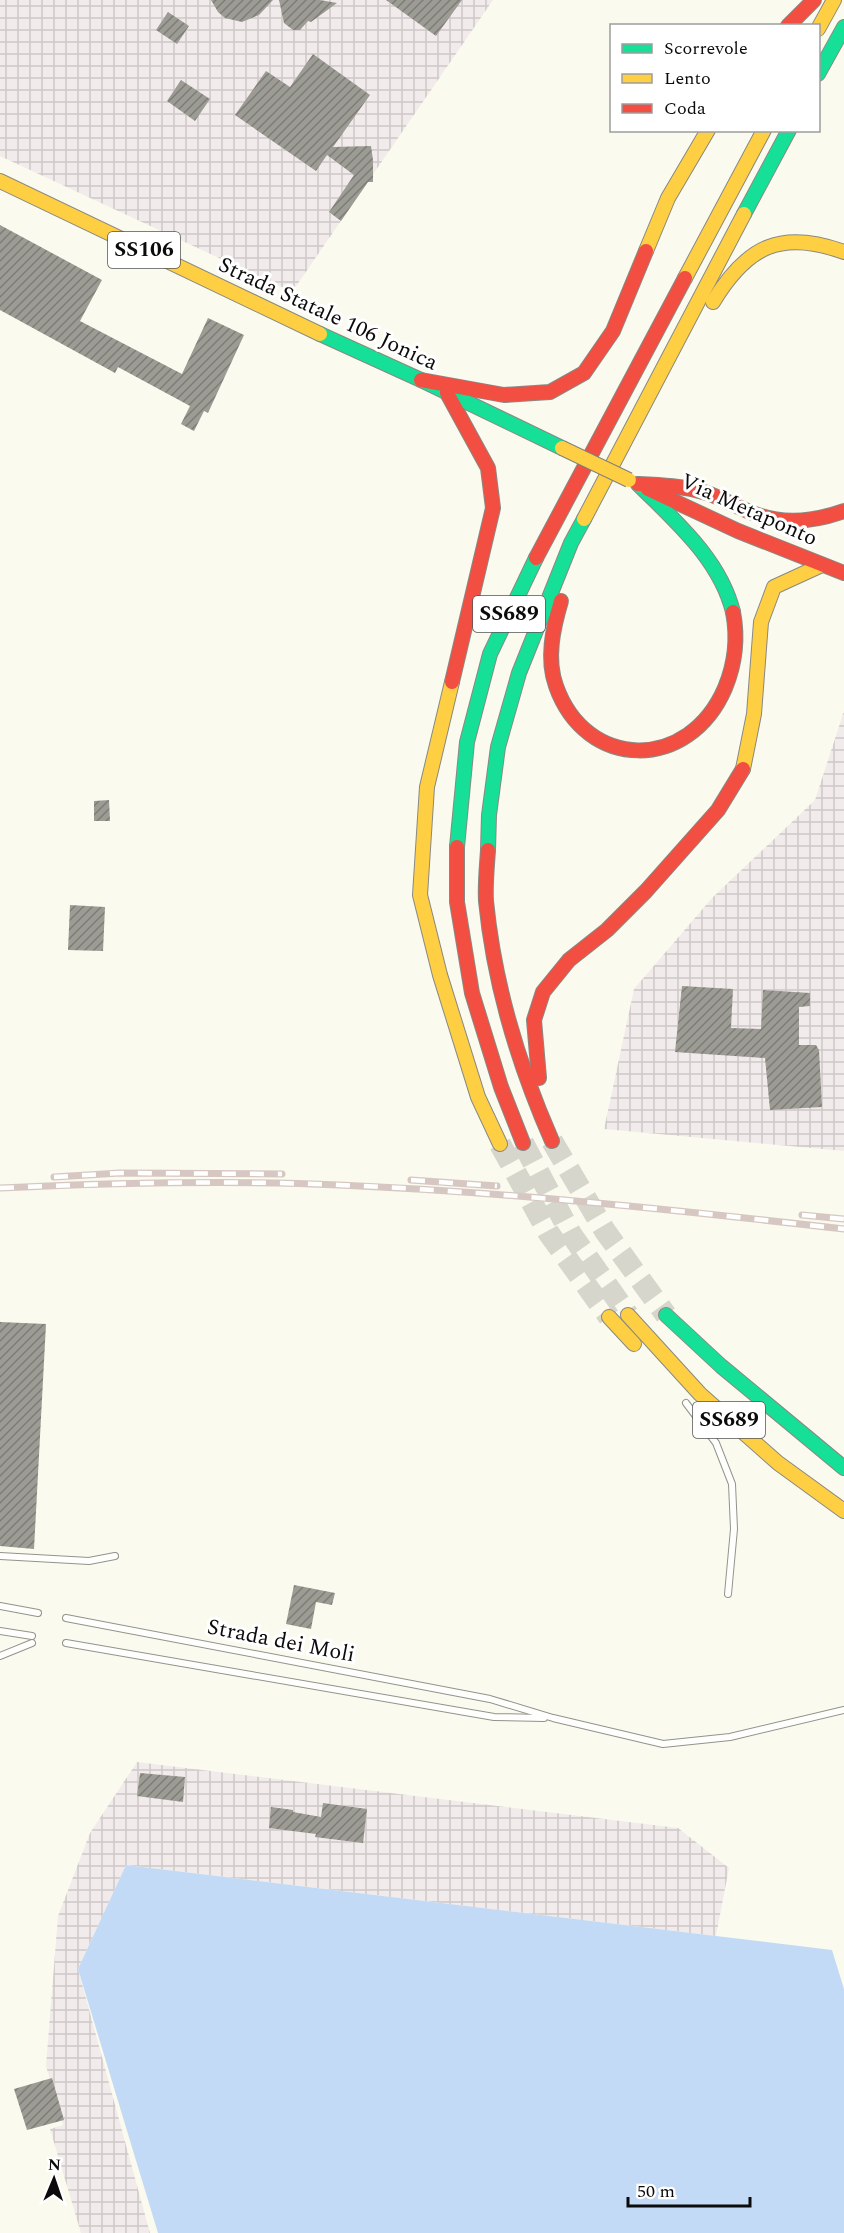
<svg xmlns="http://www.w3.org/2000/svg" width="844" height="2233" viewBox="0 0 844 2233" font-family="Spectral,serif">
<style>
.industrial{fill:url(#industrial-grid)}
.water{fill:#c3daf6}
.building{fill:url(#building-hatch)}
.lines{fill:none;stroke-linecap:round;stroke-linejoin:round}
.highway-tunnel{stroke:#d6d6cc;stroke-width:22;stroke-dasharray:22 11;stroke-linecap:butt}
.lane-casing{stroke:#93938d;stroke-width:8}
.fast-casing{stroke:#898984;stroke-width:16}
.slow-casing{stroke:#898984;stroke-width:16}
.jam-casing{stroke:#898984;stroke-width:16}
.lane{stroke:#fefefc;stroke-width:6}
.fast{stroke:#16e098;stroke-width:14}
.slow{stroke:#ffcf43;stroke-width:14}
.jam{stroke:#f24e42;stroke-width:14}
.rail-casing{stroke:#d7c7c2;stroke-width:7}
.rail{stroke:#fff;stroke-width:4.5;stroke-dasharray:14;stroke-linecap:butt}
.slow-bridge-casing{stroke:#80807a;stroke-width:16;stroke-linecap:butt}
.slow-bridge{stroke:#ffcf43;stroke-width:14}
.labels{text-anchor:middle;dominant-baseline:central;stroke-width:6;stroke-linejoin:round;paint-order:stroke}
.shield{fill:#fff;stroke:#545454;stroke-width:1.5}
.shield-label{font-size:21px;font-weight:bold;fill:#0b0b0b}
.street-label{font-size:22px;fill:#0b0b0b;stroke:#fff}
</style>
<defs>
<pattern id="industrial-grid" width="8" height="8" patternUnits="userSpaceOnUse" patternTransform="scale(1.5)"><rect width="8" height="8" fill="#f2ebeb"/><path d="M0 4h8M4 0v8" fill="none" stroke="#cec8c8"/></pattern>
<pattern id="building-hatch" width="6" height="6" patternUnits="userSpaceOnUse" patternTransform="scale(1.5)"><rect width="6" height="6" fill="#9c9b94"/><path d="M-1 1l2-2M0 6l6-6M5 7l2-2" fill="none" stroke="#7d7d77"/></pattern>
</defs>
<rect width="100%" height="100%" fill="#fafaee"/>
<g class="industrial">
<path d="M0,0h493l-201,292 -292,-136z"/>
<path d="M844,711v440l-240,-22 30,-140 78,-91 103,-98z"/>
<path d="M137,1762l541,66 51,40 -13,68 -590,-71 -48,104 72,264h-69l-31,-104 13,-4 -17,-59 12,-150 32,-83z"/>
</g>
<path class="water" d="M126,1865l706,85 12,39v244h-686l-80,-264z"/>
<g class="building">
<path d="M211,0h62l-14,15 -17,7 -17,-4 -7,-6z"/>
<path d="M279,0h41l17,3 -26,19 -3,-1 -8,9h-7l-9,-7z"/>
<path d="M386,0h76l-26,36z"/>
<path d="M168,12l21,14 -12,18 -21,-14z"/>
<path d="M313,54l57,41 -37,52 38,-1 2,14v22h-5l-27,39 -12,-9 25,-37 -27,-20 -11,16 -81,-56 31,-44 24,16z"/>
<path d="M181,80l29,19 -15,22 -28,-20z"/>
<path d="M0,225l102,55 -22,41 102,53 26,-56 36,17 -36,78 -4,-2 -10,20 -13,-7 9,-18 -72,-39 -3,6 -115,-63z"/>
<path d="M109,800l1,21h-16v-20z"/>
<path d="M70,905l35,2 -2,44 -35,-1z"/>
<path d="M682,986l51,3 -2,39 30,1 2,-39 47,3v13l-11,1v38h17l3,5 3,57 -52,3 -5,-52 -90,-6z"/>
<path d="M0,1322l46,2 -12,225 -34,-3z"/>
<path d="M294,1585l41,8 -3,12 -16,-3 -5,27 -25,-5z"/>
<path d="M140,1773l45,4 -2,25 -46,-6z"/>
<path d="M323,1803l44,6 -4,34 -48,-6 1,-3 -47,-6 2,-21 22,3v2l28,5z"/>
<path d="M52,2078l12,42 -37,10 -13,-41z"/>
</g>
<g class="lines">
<g class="highway-tunnel">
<path d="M552,1141l53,90 61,84"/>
<path d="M523,1143l48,91 57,81"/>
<path d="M500,1144l48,88 61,85"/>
</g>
<g class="lane-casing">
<g id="lane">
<path d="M686,1403l30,40 16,41 2,45 -6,65"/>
<path d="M0,1556l89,5 26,-5"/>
<path d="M0,1606l38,7"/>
<path d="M66,1618l424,81 63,19 110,26 67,-7 114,-27"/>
<path d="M0,1631l32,5"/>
<path d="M66,1643l428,74 50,1"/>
<path d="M0,1656l32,-13"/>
</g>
</g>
<g class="fast-casing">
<g id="fast">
<path d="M818,74l26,-47"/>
<path d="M744,214l45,-84"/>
<path d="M320,334l101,46 141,68"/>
<path d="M638,484c37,37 82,75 95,128"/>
<path d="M457,847l10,-105 23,-88 46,-96"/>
<path d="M488,850l1,-35 9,-68 21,-74 52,-130 13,-24"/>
<path d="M666,1315l55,51 123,102"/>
</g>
</g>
<g class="slow-casing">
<g id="slow">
<path d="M818,29l16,-29"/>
<path d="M0,181l320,153"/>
<path d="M646,251l22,-53 40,-68"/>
<path d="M685,278l79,-148"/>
<path d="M713,302c34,-56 68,-73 131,-50"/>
<path d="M584,519l160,-305"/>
<path d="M452,682l-25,105 -7,108 20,80 38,122 22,47"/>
<path d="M743,769l11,-55 7,-92 13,-35 48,-22"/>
<path d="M628,1315l72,79 78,69 66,48"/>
<path d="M609,1317l25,27"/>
</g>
</g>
<g class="jam-casing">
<g id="jam">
<path d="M788,26l26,-26"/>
<path d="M421,380l83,15 46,-3 34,-19 29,-42 33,-80"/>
<path d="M447,393l41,75 5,40 -41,174"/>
<path d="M638,484c23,1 46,2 69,9 17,6 33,16 51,22 29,10 58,6 86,-4"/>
<path d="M648,489l90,42 106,42"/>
<path d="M536,558l149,-280"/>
<path d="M561,601c-8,27 -15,58 -5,85 30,85 133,86 169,2 10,-24 13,-50 8,-76"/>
<path d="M457,847v55l15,91 29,94 22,56"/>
<path d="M488,850c-1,16 -3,34 -2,51 8,82 33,165 66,240"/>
<path d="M539,1078l-5,-58 9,-28 26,-32 38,-30 39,-39 72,-81 25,-41"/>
</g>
</g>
<use href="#lane" class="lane"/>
<use href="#fast" class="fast"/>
<use href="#slow" class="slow"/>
<use href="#jam" class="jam"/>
<g class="rail-casing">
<g id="rail">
<path d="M54,1177l66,-4 162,1"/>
<path d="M411,1180l86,6"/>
<path d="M0,1188c113,-5 226,-8 339,-3 169,7 337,25 505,44"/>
<path d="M802,1215l42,4"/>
</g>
</g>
<use href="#rail" class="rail"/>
<g class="slow-bridge-casing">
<path id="slow-bridge" d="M562,448l67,32"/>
</g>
<use href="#slow-bridge" class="slow-bridge"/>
</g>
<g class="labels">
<g class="shield">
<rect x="108" y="232" width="72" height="36" rx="4.5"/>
<rect x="473" y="596" width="72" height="36" rx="4.5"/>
<rect x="693" y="1402" width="72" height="36" rx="4.5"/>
</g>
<g class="shield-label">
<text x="144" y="250">SS106</text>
<text x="509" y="614">SS689</text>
<text x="729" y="1420">SS689</text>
</g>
<g class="street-label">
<text transform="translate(328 314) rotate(25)">Strada Statale 106 Jonica</text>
<text transform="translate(749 510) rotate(24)">Via Metaponto</text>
<text transform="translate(281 1641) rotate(11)">Strada dei Moli</text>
</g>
</g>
<rect x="610" y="24" width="210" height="108" fill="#ffffff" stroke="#9d9d9d" stroke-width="1.5"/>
<rect x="622" y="44" width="30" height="9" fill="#16e098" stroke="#9d9d9d" stroke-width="1.5"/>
<text x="664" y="54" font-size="18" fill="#0b0b0b">Scorrevole</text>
<rect x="622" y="74" width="30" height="9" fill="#ffcf43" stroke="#9d9d9d" stroke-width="1.5"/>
<text x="664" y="84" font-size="18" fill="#0b0b0b">Lento</text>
<rect x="622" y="104" width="30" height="9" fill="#f24e42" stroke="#9d9d9d" stroke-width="1.5"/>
<text x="664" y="114" font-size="18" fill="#0b0b0b">Coda</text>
<g transform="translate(54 2179) rotate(2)" stroke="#ffffff" stroke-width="4.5" paint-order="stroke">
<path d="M0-4.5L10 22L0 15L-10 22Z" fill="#0b0b0b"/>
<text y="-9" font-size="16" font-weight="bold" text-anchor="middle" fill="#0b0b0b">N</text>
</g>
<path d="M628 2197v9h122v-9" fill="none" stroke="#0b0b0b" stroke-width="3"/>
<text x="637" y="2197" font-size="18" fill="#0b0b0b" stroke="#ffffff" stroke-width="4.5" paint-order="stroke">50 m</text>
</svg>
